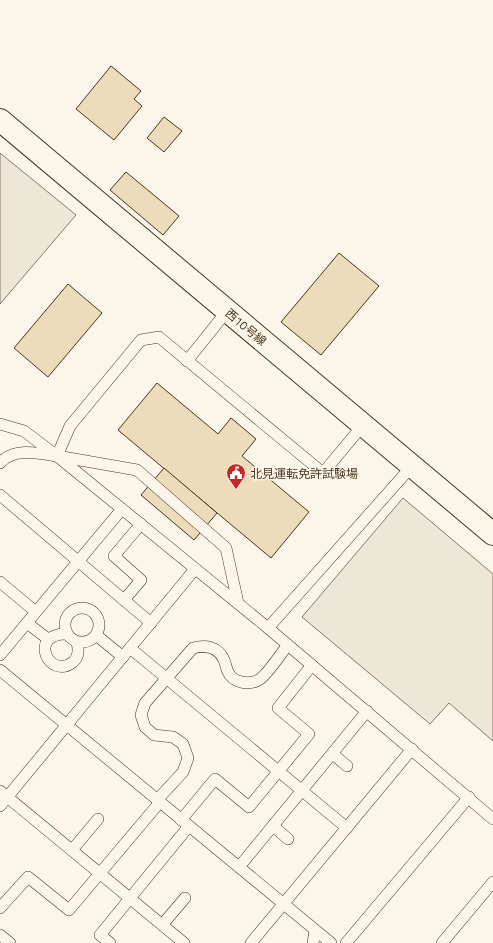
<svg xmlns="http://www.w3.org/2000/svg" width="493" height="943" viewBox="0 0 493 943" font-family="'Titillium Web','Noto Sans JP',sans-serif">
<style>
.parking{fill:#ede7d9;stroke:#887966}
.building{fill:#ecdcbc;stroke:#4a3520}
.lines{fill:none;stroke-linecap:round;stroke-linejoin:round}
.lane-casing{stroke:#4a3520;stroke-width:12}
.secondary-casing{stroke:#4a3520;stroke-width:24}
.lane{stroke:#fbf6e9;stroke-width:11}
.secondary{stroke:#fbf6e9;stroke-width:22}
.labels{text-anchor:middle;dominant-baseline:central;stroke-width:3;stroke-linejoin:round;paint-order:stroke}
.street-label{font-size:12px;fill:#4a3520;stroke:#fbf6e9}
.poi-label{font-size:12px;fill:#4a3520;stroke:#fbf6e9;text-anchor:start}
</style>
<rect width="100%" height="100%" fill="#fbf6e9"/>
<g class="parking">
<path d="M0,153l76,62 -76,89z"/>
<path d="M403,498l90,76v167l-44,-38 -19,21 -128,-107z"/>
</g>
<g class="building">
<path d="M111,66l30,25 -7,8 8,7 -28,34 -38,-31z"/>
<path d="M164,117l18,14 -18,21 -17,-14z"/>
<path d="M126,172l53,44 -16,19 -53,-45z"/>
<path d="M339,253l40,33 -58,69 -40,-33z"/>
<path d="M68,284l34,29 -54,64 -34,-29z"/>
<path d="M157,383l61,51 13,-16 25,21 -14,17 67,56 -38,46 -153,-128z"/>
<path d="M164,468l53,45 -23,27 -53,-45z"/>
</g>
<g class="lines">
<g class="lane-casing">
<g id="lane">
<path d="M187,361l40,-50"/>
<path d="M0,424l24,7 33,25 80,14 89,78 12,55"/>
<path d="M57,456l13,-30 71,-86 18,-3 164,136 40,-48"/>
<path d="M0,463c14,-16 39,-10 57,-7l211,172 225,191"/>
<path d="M0,495l151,128"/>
<path d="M0,582l36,30"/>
<path d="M124,600l17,-20 -27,-24 27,-32"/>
<circle cx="82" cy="625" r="17"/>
<path d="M27,623l21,16"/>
<path d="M268,628l144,-162"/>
<path d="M67,634c-40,-1 -18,47 6,28 6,-5 6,-12 4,-20"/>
<path d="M96,635l27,22"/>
<path d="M130,648l217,180"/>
<path d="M0,655l122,-146"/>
<path d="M0,670l331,273"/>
<path d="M333,754l14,12"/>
<path d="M0,791l184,152"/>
<path d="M157,800l26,-28 5,-14 -5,-14 -10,-7 -19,-2 -9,-8 -4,-12 4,-12 48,-55c12,-3 25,-2 31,12 2,4 2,8 4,12 5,11 22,14 32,7 8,-5 21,-26 28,-34"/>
<path d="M0,806l195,-237"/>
<path d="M181,820l34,-41 34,28 60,-73 -31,-26 34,-43"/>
<path d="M273,826l15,13"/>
<path d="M72,850l26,-31"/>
<path d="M239,867l128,-156"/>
<path d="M0,908l28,-31 41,33 91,-108"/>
<path d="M162,925l23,-27"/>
<path d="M0,935l10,8"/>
<path d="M110,943l-10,-8 89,-109"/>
<path d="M251,943l161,-194"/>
<path d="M313,943l2,-13"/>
<path d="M346,943l123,-146"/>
<path d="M442,943l51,-61"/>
</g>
</g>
<g class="secondary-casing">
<path id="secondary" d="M0,120l493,414"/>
</g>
<use href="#lane" class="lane"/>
<use href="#secondary" class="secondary"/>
</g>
<defs>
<g id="civic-pin" transform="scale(1)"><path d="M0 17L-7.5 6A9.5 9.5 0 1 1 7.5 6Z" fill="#c62828" stroke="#fbf6e9"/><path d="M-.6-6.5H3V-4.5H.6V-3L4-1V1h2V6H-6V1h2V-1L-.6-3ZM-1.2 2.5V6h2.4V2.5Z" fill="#fff"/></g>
</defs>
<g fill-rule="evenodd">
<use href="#civic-pin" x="236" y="473"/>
</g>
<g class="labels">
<g class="street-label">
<text transform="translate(246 327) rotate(40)">西10号線</text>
</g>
<g class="poi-label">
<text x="250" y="473">北見運転免許試験場</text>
</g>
</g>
</svg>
